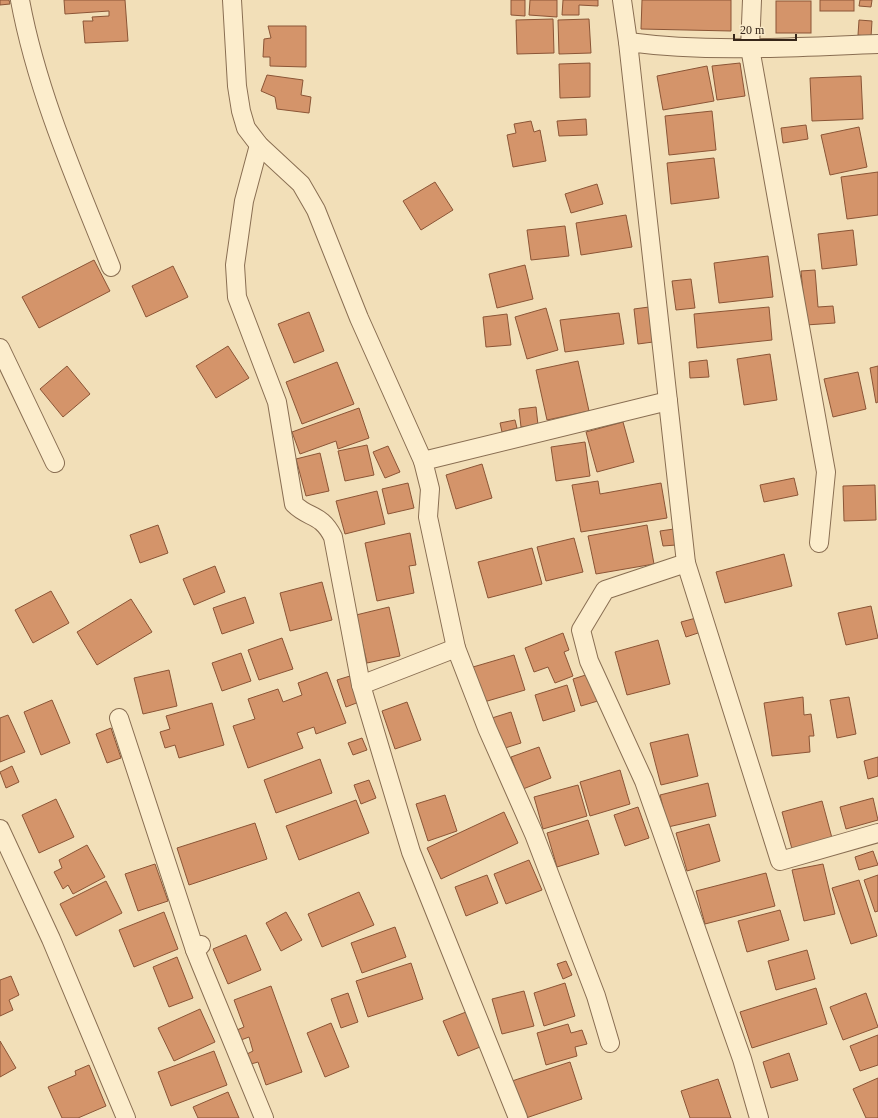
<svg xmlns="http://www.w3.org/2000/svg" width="878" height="1118" viewBox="0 0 878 1118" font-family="'Times New Roman',serif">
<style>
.building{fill:#d4946a;stroke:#8b5536}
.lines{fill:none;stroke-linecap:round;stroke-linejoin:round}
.minor-casing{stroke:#896e52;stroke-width:20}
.minor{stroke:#fcedcc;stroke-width:18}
</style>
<rect width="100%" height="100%" fill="#f2dfb8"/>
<g class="building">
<path d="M0,0h9l1,4 -10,1z"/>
<path d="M64,0h61l3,41 -43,2 -2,-22h10l-1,-4 17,-1v-5l-44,3z"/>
<path d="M511,0h14v16l-14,-1z"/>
<path d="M530,0h27v17l-28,-2z"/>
<path d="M563,0h35v6l-19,-1v10h-17z"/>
<path d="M642,0h89v31l-90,-2z"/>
<rect x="820" y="0" width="34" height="11"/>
<path d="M860,0h12l-1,7 -12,-1z"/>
<rect x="776" y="1" width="35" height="32"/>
<path d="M553,19l1,34 -37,1 -1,-34z"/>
<path d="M589,19l2,34 -32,1 -1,-34z"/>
<path d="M859,20l13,1 -1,16 -13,-2z"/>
<path d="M268,26h38v41l-36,-1v-9h-7l1,-18 7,-1z"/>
<path d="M590,63v34l-30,1 -1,-34z"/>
<path d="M740,63l5,33 -28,4 -5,-34z"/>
<path d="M707,66l7,35 -51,9 -6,-34z"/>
<path d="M267,75l36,5 -2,15 10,2 -2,16 -32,-4 -2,-12 -14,-6z"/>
<path d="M861,76l2,43 -51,2 -2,-43z"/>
<path d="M712,111l4,39 -47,5 -4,-39z"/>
<path d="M586,119l1,16 -28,1 -2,-15z"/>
<path d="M531,121l3,11 6,-2 6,31 -33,6 -6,-32 9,-2 -2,-9z"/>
<path d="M806,125l2,14 -25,4 -2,-15z"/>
<path d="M859,127l8,40 -37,8 -9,-40z"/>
<path d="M714,158l5,40 -48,6 -4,-41z"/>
<path d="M878,172v43l-31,4 -6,-42z"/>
<path d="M435,182l18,28 -32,20 -18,-29z"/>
<path d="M597,184l6,20 -32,9 -6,-19z"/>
<path d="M626,215l6,32 -51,8 -5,-32z"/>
<path d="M565,226l4,30 -38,4 -4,-30z"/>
<path d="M853,230l4,35 -35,4 -4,-35z"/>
<path d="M768,256l5,41 -54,6 -5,-40z"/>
<path d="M94,260l16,31 -71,37 -17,-31z"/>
<path d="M525,265l8,34 -36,9 -8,-34z"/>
<path d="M173,266l15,31 -42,20 -14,-31z"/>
<path d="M815,270l3,37 15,-1 2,17 -29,2 -5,-54z"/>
<path d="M691,279l4,29 -19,2 -4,-29z"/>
<path d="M649,307l4,35 -15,2 -4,-35z"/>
<path d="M769,307l3,33 -75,8 -3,-34z"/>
<path d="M546,308l12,42 -31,9 -12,-42z"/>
<path d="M309,312l15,39 -30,12 -16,-39z"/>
<path d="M619,313l5,31 -59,8 -5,-32z"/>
<path d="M507,314l4,31 -25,2 -3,-30z"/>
<path d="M228,346l21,32 -33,20 -20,-32z"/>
<path d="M770,354l7,46 -33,5 -7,-46z"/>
<path d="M707,360l2,17 -19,1 -1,-16z"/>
<path d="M578,361l11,50 -42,9 -11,-50z"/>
<path d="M337,362l17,42 -52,20 -16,-42z"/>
<path d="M67,366l23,28 -27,23 -23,-28z"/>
<path d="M878,366v36l-2,1 -6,-35z"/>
<path d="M858,372l8,37 -33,8 -9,-38z"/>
<path d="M536,407l2,18 -17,2 -2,-18z"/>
<path d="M359,408l10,30 -31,11 -2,-8 -36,13 -8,-22z"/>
<path d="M515,420l2,8 -15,4 -2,-9z"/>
<path d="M623,422l11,40 -37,10 -11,-40z"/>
<path d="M585,442l5,34 -34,5 -5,-34z"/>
<path d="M367,445l7,30 -29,6 -7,-30z"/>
<path d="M388,446l12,26 -15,6 -12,-26z"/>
<path d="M320,453l9,38 -23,5 -10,-37z"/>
<path d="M482,464l10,34 -36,11 -10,-34z"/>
<path d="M794,478l4,17 -34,7 -4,-17z"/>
<path d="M598,481l2,13 61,-11 6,35 -86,14 -9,-47z"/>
<path d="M408,483l6,25 -26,6 -6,-25z"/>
<path d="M875,485l1,35 -32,1 -1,-35z"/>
<path d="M377,491l8,33 -40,10 -9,-33z"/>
<path d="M158,525l10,28 -28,10 -10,-28z"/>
<path d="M647,525l7,39 -58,10 -8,-38z"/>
<path d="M674,529l2,16 -13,1 -3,-15z"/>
<path d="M410,533l6,32 -7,1 5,27 -37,8 -12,-58z"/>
<path d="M574,538l9,34 -37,9 -9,-34z"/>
<path d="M532,548l10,36 -54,14 -10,-36z"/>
<path d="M784,554l8,32 -67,17 -9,-31z"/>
<path d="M215,566l10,26 -31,13 -11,-26z"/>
<path d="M322,582l10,38 -42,11 -10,-38z"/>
<path d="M51,591l18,32 -36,20 -18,-33z"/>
<path d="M245,597l9,26 -32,11 -9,-26z"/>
<path d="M131,599l21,33 -55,33 -20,-33z"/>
<path d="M871,606l7,32 -32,7 -8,-32z"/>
<path d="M389,607l11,49 -33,7 -11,-48z"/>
<path d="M696,618l5,14 -15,5 -5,-15z"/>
<path d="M563,633l6,17 -5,2 9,24 -18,7 -7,-16 -14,5 -9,-24z"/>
<path d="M282,638l11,31 -34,11 -11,-30z"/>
<path d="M658,640l12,44 -43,11 -12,-43z"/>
<path d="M241,653l10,28 -29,10 -10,-28z"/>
<path d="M514,655l11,35 -41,12 -11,-35z"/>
<path d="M169,670l8,36 -34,8 -9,-36z"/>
<path d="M327,672l19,51 -30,11 -2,-7 -17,6 6,15 -55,20 -15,-42 22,-7 -7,-20 30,-10 5,13 19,-7 -4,-12z"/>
<path d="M592,673l9,27 -20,6 -8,-27z"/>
<path d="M350,676l9,26 -13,5 -9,-27z"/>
<path d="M567,685l8,26 -32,10 -8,-26z"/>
<path d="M803,697l1,18 7,-1 3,22h-5l1,16 -38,4 -8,-53z"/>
<path d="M849,697l7,37 -19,4 -7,-38z"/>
<path d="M52,700l18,43 -29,12 -17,-43z"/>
<path d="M407,702l14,38 -26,9 -13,-38z"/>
<path d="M212,703l12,42 -45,13 -4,-13 -10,3 -5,-16 10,-3 -4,-13z"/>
<path d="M511,712l10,31 -19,6 -10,-31z"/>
<path d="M8,715l17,37 -25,10v-44z"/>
<path d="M111,728l10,30 -14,5 -11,-29z"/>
<path d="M688,734l10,42 -37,9 -11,-42z"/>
<path d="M362,738l5,12 -14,5 -5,-12z"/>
<path d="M539,747l12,31 -28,11 -12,-32z"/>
<path d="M878,757v19l-10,3 -4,-18z"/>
<path d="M320,759l12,34 -56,20 -12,-33z"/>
<path d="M12,766l7,16 -13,6 -6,-16z"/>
<path d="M620,770l10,34 -40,12 -10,-34z"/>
<path d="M369,780l7,18 -15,6 -7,-19z"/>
<path d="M708,783l8,33 -48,11 -8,-32z"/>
<path d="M578,785l9,31 -44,13 -9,-32z"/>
<path d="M445,795l12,36 -29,10 -12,-37z"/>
<path d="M873,798l5,22 -32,9 -6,-22z"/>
<path d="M56,799l18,38 -35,16 -17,-38z"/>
<path d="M356,800l13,33 -70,27 -13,-34z"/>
<path d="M822,801l10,37 -40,11 -10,-37z"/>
<path d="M638,807l11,31 -24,8 -11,-31z"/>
<path d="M504,812l14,31 -77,36 -14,-31z"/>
<path d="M588,820l11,34 -42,13 -10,-34z"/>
<path d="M255,823l12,36 -78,26 -12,-37z"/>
<path d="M709,824l11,37 -33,10 -11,-38z"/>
<path d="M87,845l18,32 -32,17 -5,-9 -5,4 -9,-17 8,-4 -3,-8z"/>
<path d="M873,851l5,14 -19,5 -4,-13z"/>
<path d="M529,860l13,30 -36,14 -12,-30z"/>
<path d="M155,864l13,37 -30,10 -13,-37z"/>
<path d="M823,864l12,50 -31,7 -12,-51z"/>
<path d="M766,873l9,33 -70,18 -9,-33z"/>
<path d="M487,875l11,28 -32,13 -11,-29z"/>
<path d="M878,875v36l-3,1 -11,-32z"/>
<path d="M859,880l18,56 -26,8 -19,-56z"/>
<path d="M106,881l16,32 -46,23 -16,-32z"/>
<path d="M359,892l15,33 -52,22 -14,-33z"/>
<path d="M780,910l9,30 -42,12 -9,-31z"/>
<path d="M164,912l14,37 -44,18 -15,-37z"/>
<path d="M286,912l16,28 -21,11 -15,-28z"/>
<path d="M395,927l11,30 -44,16 -11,-30z"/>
<path d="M246,935l15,35 -33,14 -15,-35z"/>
<path d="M807,950l8,29 -39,11 -8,-29z"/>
<path d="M177,957l16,41 -24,9 -16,-40z"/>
<path d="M566,961l6,14 -9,4 -6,-15z"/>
<path d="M411,963l12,36 -55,18 -12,-36z"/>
<path d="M11,976l8,19 -10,5 4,10 -13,6v-36z"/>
<path d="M565,983l10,33 -31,10 -10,-33z"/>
<path d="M271,986l31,86 -36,13 -8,-23 -7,2 -4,-10 6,-3 -4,-14 -8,3 -4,-10 7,-3 -10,-27z"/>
<path d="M816,988l11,36 -75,24 -12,-36z"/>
<path d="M524,991l10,35 -32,8 -10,-35z"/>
<path d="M348,993l10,29 -17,6 -10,-29z"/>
<path d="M866,993l12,34 -35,13 -13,-33z"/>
<path d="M200,1009l15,33 -41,19 -16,-33z"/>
<path d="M466,1012l14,35 -22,9 -15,-35z"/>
<path d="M331,1023l18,44 -24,10 -18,-44z"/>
<path d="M568,1024l3,9 11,-3 5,14 -12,3 2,9 -31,9 -9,-32z"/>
<path d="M878,1035v30l-18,6 -10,-25z"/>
<path d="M0,1041l16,27 -16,9z"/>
<path d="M214,1051l13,34 -56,21 -13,-34z"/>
<path d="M789,1053l9,27 -27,8 -8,-26z"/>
<path d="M570,1062l12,37 -56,19 -17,-36z"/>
<path d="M89,1065l17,41 -28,12h-16l-14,-31 28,-12 -1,-4z"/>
<path d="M878,1078v40h-12l-13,-29z"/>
<path d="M718,1079l13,39h-41l-9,-27z"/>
<path d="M228,1092l11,26h-41l-5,-11z"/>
</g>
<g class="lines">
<g class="minor-casing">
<g id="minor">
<path d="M20,0c17,92 56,180 91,267"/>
<path d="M232,0l5,86 4,25 5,17 13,17 42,39 15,26 43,108 64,143"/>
<path d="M622,0l6,42"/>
<path d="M752,0l-2,48 76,424 -7,71"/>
<path d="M259,145l-15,56 -9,64 2,32 40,105 17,102c15,15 27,9 39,33l28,148"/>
<path d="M0,348l55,115"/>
<path d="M686,563l94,298 98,-28"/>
<path d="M456,648l-95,37 50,167 107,266"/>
<path d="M119,718l76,232"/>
<path d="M0,829l51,110 75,179"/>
<path d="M201,945l-6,5 6,15 63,153"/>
<path d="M610,1043l-14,-47 -62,-162 -47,-106 -31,-80 -28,-131 2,-28 -7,-28 245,-60"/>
<path d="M759,1118l-17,-59 -98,-278 -55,-120 -8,-31 24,-40 81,-27 -58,-521c83,11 167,5 250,2"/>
</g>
</g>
<use href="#minor" class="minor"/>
</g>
<path d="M734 34v6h62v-6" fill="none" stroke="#362619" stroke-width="2"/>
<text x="740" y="34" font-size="12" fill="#362619" stroke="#f9eac9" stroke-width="3" paint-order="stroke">20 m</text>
</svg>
